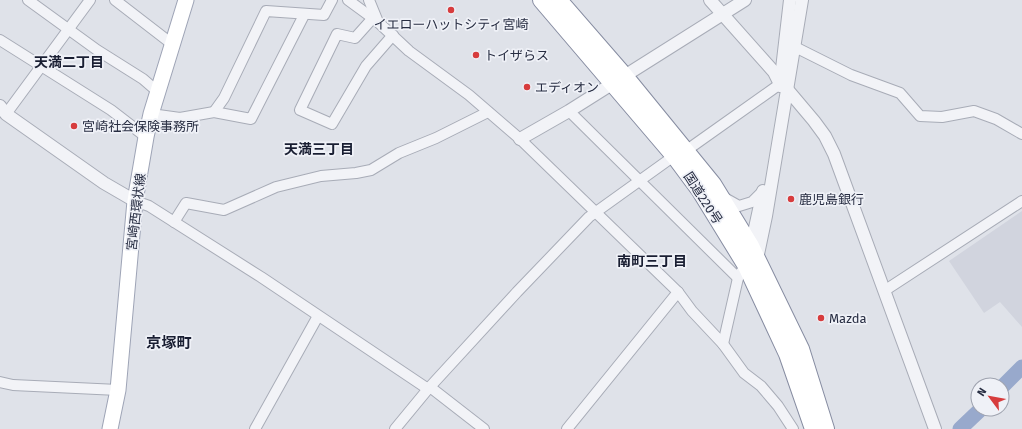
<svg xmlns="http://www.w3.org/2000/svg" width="1022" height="429" viewBox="0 0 1022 429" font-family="'Fira Sans','Noto Sans JP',sans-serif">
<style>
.built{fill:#d1d4de}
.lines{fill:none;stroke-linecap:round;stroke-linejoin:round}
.river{stroke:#98a9cc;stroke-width:15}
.minor-casing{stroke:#a8acb7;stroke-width:12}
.tertiary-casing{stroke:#a8acb7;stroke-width:14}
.primary-casing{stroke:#9ea4b6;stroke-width:17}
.trunk-casing{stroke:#868ca1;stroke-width:18}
.minor{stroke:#f2f3f7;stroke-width:10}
.tertiary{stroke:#f2f3f7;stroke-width:12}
.primary{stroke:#fff;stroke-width:15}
.trunk{stroke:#fff;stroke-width:16}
.poi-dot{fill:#d73c3d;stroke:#eff1f7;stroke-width:1.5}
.labels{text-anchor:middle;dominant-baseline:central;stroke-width:3.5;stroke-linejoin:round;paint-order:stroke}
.poi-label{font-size:13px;fill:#272d42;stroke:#eff1f7;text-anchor:start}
.street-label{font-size:13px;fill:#272d42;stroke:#eff1f7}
.neighbourhood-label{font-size:14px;font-weight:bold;fill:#191e32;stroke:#eff1f7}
.quarter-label{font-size:15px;font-weight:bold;fill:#191e32;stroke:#eff1f7}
</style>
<rect width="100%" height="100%" fill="#dfe2e9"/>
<path class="built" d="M1022,211v116l-22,-25 -16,11 -35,-52z"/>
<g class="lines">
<g class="river">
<path d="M1002,387l20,-20"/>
<path d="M960,429l21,-20"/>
</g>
<g class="minor-casing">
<g id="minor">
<path d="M28,0l69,50 46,29 15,13"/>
<path d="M115,0l57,44"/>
<path d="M348,0l30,22 31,29 60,44 51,44 158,153 14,19 31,33 21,29 17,13 17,20 15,23"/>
<path d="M369,0l9,22"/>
<path d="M372,19l-17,19 -18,-4 -37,76 32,14 34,-58 27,-31"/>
<path d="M0,40l111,70 35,27"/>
<path d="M795,47l56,28 49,18 20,23 22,1 32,-6 22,8 26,15"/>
<path d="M569,111l169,167"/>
<path d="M214,112l10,-14 42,-87 58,4 8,-15"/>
<path d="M6,114l84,-114"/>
<path d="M151,114l29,4 34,-6 37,7 53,-104"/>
<path d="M687,150l93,-66"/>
<path d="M723,197l16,9 13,-4 11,-11"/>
<path d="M135,201l14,5 112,71 167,112 2,-2 54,42"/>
<path d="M174,222l12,-19 38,7 52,-23 45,-11 35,-3 15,-3 28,-17 37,-15 52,-26"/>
<path d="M884,291l138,-90"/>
<path d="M723,344l15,-66 3,-6"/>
<path d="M0,382l13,3 105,5"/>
<path d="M255,429l63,-113"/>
<path d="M395,429l33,-40 89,-97 72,-75 85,-61"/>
<path d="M567,429l111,-137"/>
</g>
</g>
<g class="tertiary-casing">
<g id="tertiary">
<path d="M710,0l64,72 6,12 7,5 27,32 11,15 9,18 101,275"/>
<path d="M780,86l10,-86"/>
<path d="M0,106l6,8 98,69 31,18"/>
<path d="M520,139l49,-28 176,-111"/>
<path d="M750,251l13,-60"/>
<path d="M754,261l3,-2 9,-43 36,-216"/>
</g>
</g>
<g class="primary-casing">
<path id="primary" d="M110,429l8,-39 17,-189 11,-64 5,-23 35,-114"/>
</g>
<g class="trunk-casing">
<g id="trunk">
<path d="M541,0l133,156 26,35 46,75 41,88 26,75"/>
<path d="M559,0l66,76 88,108 38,62 50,103 25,80"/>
</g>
</g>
<use href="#minor" class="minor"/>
<use href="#tertiary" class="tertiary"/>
<use href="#primary" class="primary"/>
<use href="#trunk" class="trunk"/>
</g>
<g class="poi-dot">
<circle cx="451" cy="10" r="4"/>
<circle cx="476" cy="55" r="4"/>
<circle cx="527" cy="87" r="4"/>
<circle cx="74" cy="126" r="4"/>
<circle cx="791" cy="199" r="4"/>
<circle cx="821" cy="318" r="4"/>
</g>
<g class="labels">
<g class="poi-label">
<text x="451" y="24" text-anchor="middle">イエローハットシティ宮崎</text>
<text x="484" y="55">トイザらス</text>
<text x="535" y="87">エディオン</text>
<text x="82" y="126">宮崎社会保険事務所</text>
<text x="799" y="199">鹿児島銀行</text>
<text x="829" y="318">Mazda</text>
</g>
<g class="street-label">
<text transform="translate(703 198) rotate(57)">国道220号</text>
<text transform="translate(136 212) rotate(-83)">宮崎西環状線</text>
</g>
<g class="neighbourhood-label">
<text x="69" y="62">天満二丁目</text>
<text x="319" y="149">天満三丁目</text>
<text x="652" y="261">南町三丁目</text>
</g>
<g class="quarter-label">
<text x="169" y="343">京塚町</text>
</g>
</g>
<g transform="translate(990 397) rotate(302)"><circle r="19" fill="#eff1f7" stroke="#9fa3af"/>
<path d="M0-3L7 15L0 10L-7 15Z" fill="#d73c3d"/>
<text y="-6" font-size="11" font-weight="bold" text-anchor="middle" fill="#272d42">N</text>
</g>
</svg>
